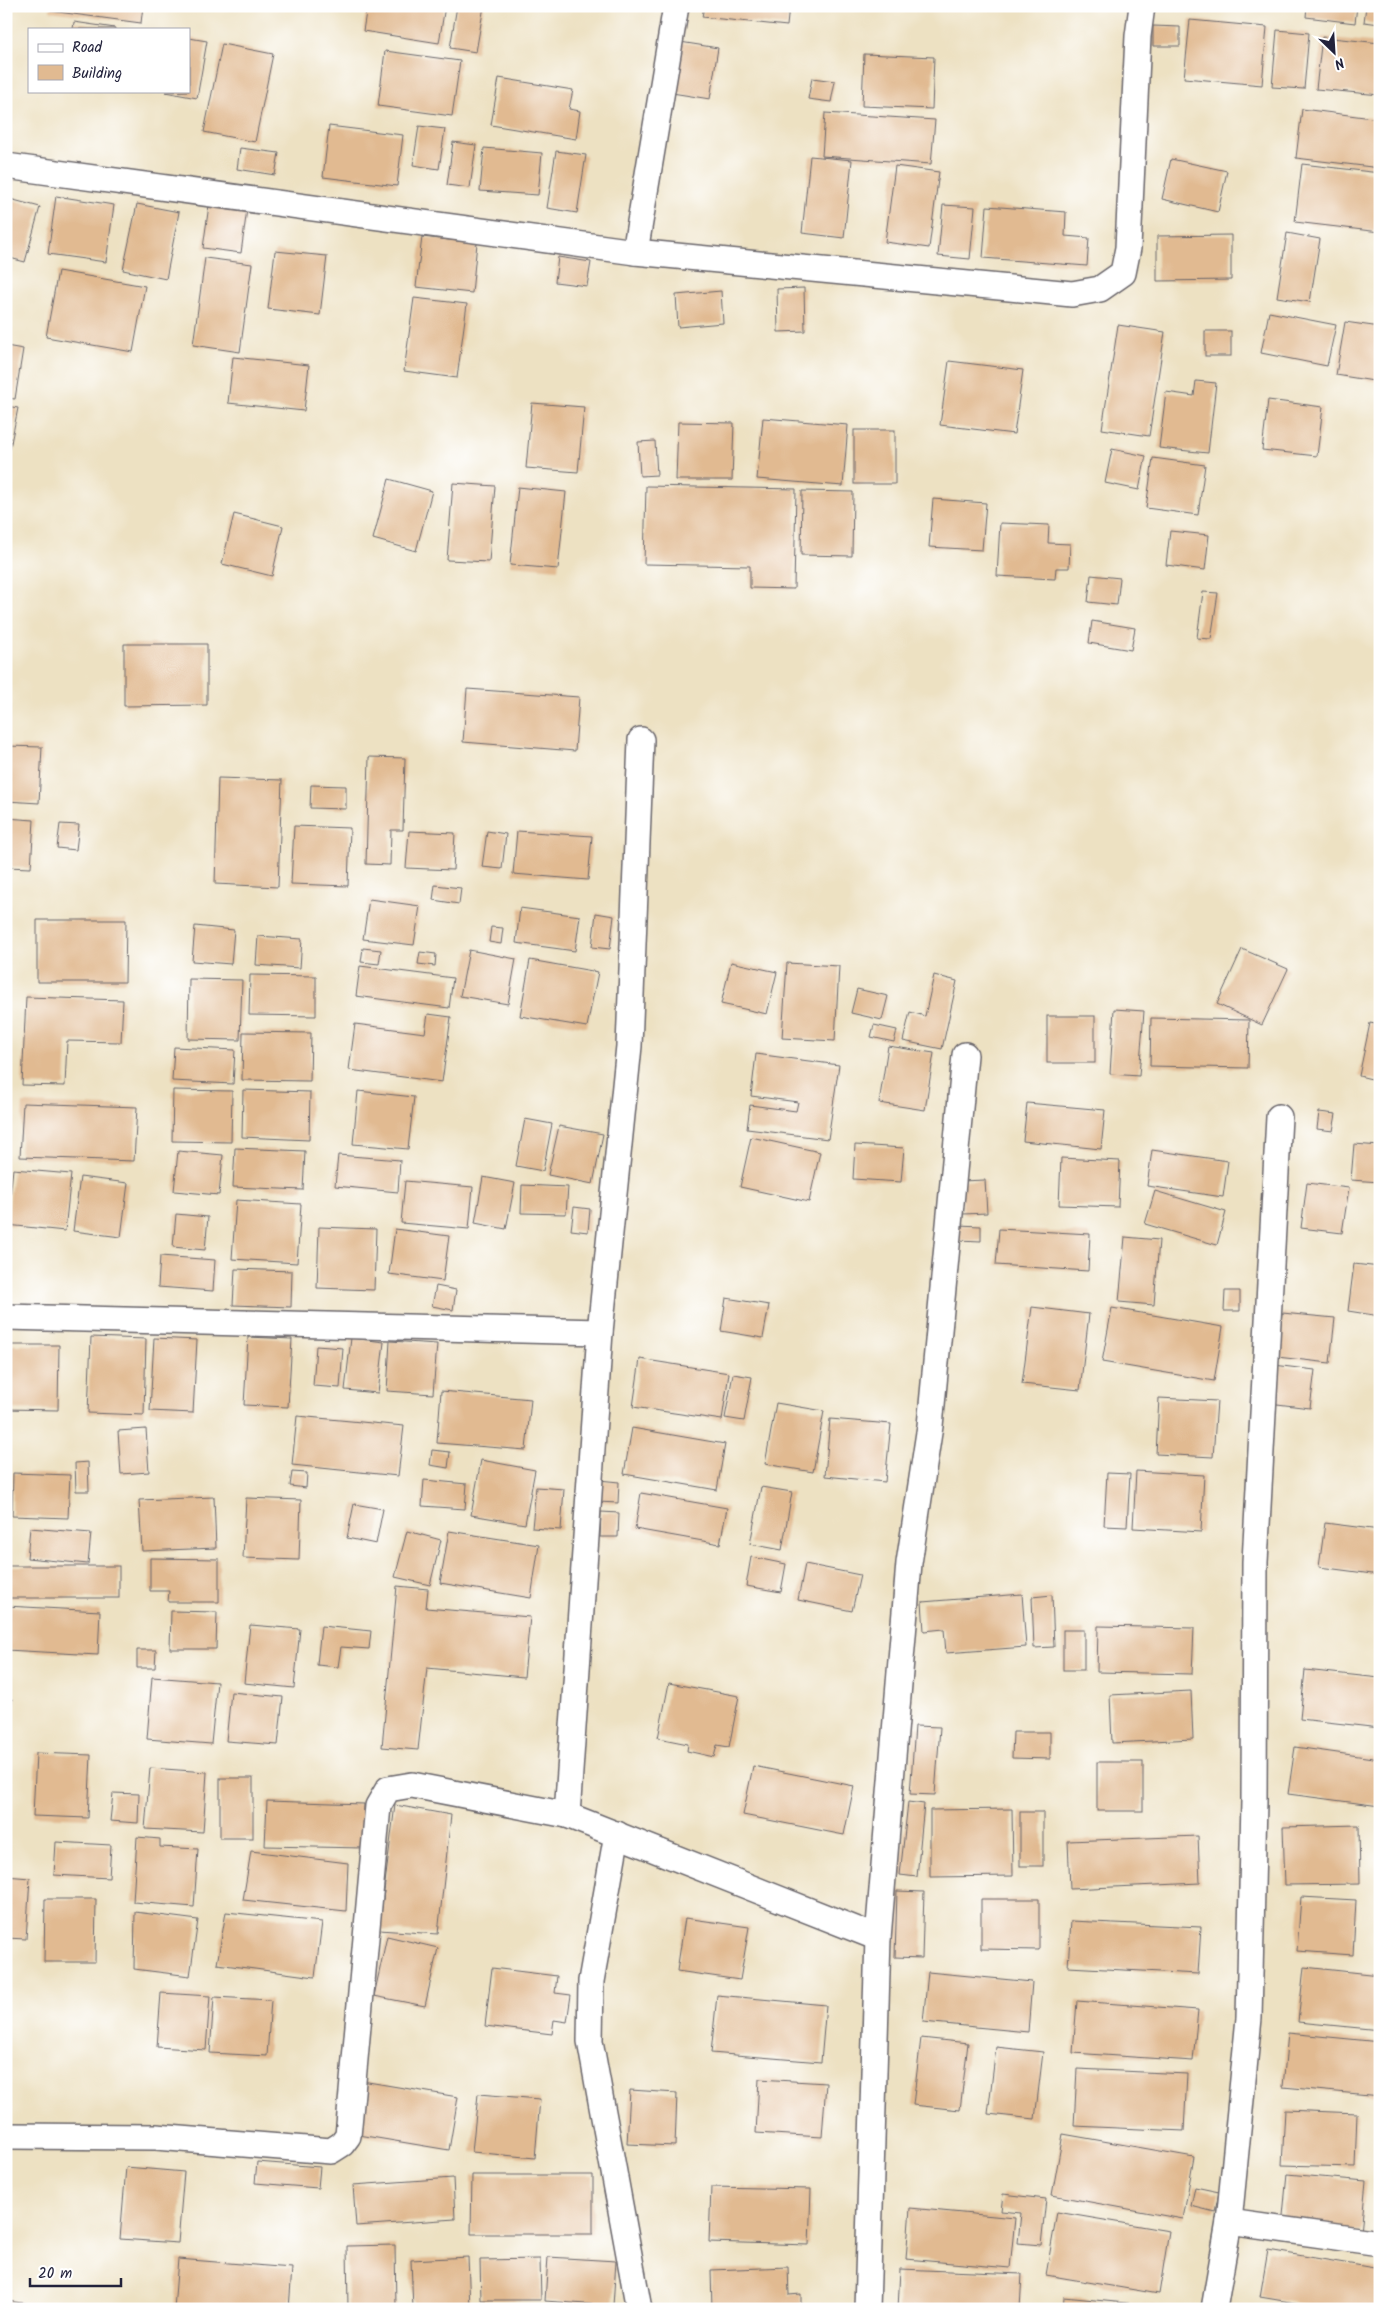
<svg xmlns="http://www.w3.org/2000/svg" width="1386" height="2315" viewBox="0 0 1386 2315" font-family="Kalam,sans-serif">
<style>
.building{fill:#e1ba91}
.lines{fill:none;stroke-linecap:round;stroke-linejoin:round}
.street-casing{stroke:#69656a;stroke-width:28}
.street{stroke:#fff;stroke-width:25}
</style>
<rect width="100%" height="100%" fill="#fff"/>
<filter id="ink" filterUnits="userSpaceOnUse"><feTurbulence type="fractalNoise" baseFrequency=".02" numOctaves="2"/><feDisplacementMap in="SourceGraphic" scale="10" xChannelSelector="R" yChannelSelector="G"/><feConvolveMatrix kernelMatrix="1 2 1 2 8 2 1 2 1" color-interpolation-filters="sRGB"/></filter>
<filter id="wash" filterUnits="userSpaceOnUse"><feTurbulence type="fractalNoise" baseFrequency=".0096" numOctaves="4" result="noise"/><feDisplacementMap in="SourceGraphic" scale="20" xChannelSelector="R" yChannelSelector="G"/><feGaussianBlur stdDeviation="1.12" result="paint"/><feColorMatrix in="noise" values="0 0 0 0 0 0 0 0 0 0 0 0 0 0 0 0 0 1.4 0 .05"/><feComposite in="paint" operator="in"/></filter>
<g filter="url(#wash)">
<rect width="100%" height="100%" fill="#ede1c2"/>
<g id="blocks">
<g class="building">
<path d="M51,6h92l-2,17 -91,-12z"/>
<path d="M367,6h78l-6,37 -76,-12z"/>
<path d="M457,6h27l-8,46 -26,-4z"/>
<path d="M704,6h85l-2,20 -85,-9z"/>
<path d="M1170,6h73v5l-73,-2z"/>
<path d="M1307,6h50l-2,17 -49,-6z"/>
<path d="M1366,6h14v18l-16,-2z"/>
<path d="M1190,20l77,7 -5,58 -78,-7z"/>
<path d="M74,22l41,6v1h-42z"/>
<path d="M1153,26l27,1v19h-27z"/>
<path d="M1277,30l32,3 -5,56 -32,-2z"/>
<path d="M1322,37l58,6v52l-64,-6z"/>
<path d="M189,38l18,3 -10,57 -32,-6 24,-1z"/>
<path d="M680,42l38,6 -8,51 -38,-6z"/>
<path d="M222,44l51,10 -18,88 -51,-10z"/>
<path d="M385,51l75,10 -8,55 -74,-10z"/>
<path d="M864,54l70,3 -2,52 -70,-3z"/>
<path d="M499,78l74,12 -4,19 11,2 -4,28 -85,-14z"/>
<path d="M812,78l23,3 -4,21 -23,-3z"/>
<path d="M1302,109l78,10v49l-84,-10z"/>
<path d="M825,113l110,7 -4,44 -109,-8z"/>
<path d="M329,126l74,9 -6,51 -74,-9z"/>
<path d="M419,126l26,3 -6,40 -26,-4z"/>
<path d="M453,142l23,3 -6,43 -23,-3z"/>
<path d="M240,148l39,5 -4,22 -38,-6z"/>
<path d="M484,148l58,5 -4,42 -58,-4z"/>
<path d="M556,151l30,4 -9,58 -30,-5z"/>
<path d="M810,156l42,4 -8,78 -42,-5z"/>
<path d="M1171,159l56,12 -9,41 -56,-13z"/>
<path d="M1302,164l78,9v59l-85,-10z"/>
<path d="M895,166l44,6 -10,76 -44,-6z"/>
<path d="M56,196l58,9 -8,57 -58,-8z"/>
<path d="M6,198l34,9 -15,55 -19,-5z"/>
<path d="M137,204l42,8 -13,67 -43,-9z"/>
<path d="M209,205l38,4 -6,44 -38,-5z"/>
<path d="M943,205l32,2 -5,52 -32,-3z"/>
<path d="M987,206l79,6 -1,24 24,2 -2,28 -104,-8z"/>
<path d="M1287,233l33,6 -10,63 -33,-5z"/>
<path d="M1231,235v45l-74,1v-45z"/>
<path d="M422,237l55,6 -5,50 -56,-6z"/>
<path d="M275,251l52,5 -7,59 -52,-6z"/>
<path d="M558,257l33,5 -4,24 -32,-4z"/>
<path d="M205,258l47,6 -12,88 -47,-7z"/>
<path d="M58,271l87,15 -12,66 -87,-15z"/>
<path d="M804,288l1,43 -27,1 -1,-43z"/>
<path d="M721,291l2,32 -45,4 -2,-32z"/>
<path d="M414,298l53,6 -10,74 -53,-7z"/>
<path d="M1269,312l67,13 -9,41 -66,-13z"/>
<path d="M1345,322l35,5v55l-44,-7z"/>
<path d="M1118,325l47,7 -16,104 -47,-7z"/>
<rect x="1205" y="331" width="26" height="25"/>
<path d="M6,346l17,3 -8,50 -9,-1z"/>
<path d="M233,357l76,8 -5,46 -76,-8z"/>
<path d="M949,361l74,9 -9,64 -74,-9z"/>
<path d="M1196,381l20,2 -8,70 -49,-5 7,-56 28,4z"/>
<path d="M1268,400l55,7 -6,49 -55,-6z"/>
<path d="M532,403l52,4 -6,65 -52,-4z"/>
<path d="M6,406l12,2 -11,55h-1z"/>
<path d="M763,418l85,7 -5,61 -86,-7z"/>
<path d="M678,422l56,1 -2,57h-56z"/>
<rect x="854" y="430" width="41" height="54"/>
<path d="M655,441l2,34 -17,1 -2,-34z"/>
<path d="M1112,449l34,7 -7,34 -34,-7z"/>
<path d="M1153,458l52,7 -7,50 -52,-7z"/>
<path d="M389,479l43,12 -16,60 -43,-12z"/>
<path d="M453,483l42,3 -6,76 -42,-2z"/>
<path d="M646,486l150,3 -2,100 -44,-1v-22l-106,-2z"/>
<path d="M518,487l48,5 -8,77 -48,-4z"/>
<path d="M802,491l51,1 -1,64 -51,-1z"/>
<path d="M933,499l53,4 -4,47 -53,-3z"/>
<path d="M234,514l49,12 -11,50 -50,-12z"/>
<path d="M1000,523l49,2 -1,18 22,1 -1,24h-13l-1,11 -58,-3z"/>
<path d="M1170,531l39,4 -4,35 -39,-5z"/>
<path d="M1091,575l29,3 -3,27 -29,-3z"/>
<path d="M1203,592l15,1 -7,46 -14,-1z"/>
<path d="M1092,621l43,7 -4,22 -42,-7z"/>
<path d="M124,644h83v61l-83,1z"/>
<path d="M467,689l112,8 -4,54 -112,-9z"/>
<path d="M6,746l36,1 -3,56 -33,-2z"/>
<path d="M369,757l36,1 -2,72h-12l-1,35 -24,-1z"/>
<path d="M218,778l64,2 -4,107 -63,-3z"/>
<path d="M311,785l35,1v23l-36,-1z"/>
<path d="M6,818l28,2 -3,48 -25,-1z"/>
<path d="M60,824l19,1 -3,25 -19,-2z"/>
<path d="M294,826l56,2 -2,58 -57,-2z"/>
<path d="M409,831l46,2 -2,37 -47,-2z"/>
<path d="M487,831l19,3 -4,35 -20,-2z"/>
<path d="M517,831l75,5 -4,44 -75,-6z"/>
<path d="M435,885l26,3 -2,16 -26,-4z"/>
<path d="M369,899l51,7 -6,39 -51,-6z"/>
<path d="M520,908l60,8 -5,35 -59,-8z"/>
<path d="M596,913l18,3 -4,33 -18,-2z"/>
<path d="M37,920h89l-1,62h-88z"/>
<path d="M195,926l39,4 -3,34 -39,-3z"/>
<path d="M491,927l12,1 -2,16 -12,-2z"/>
<path d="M258,936l44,3 -2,29 -44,-3z"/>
<path d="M363,948l18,2 -2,14 -18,-2z"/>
<path d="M1242,949l46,20 -26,56 -45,-21z"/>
<path d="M469,950l47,9 -8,45 -48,-8z"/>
<path d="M420,952l16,2 -1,12 -17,-2z"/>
<path d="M530,960l68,12 -11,55 -67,-11z"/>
<path d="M731,962l46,10 -10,42 -46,-10z"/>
<path d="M787,963l52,3 -4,75 -53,-3z"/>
<path d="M360,966l93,12 -4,30 -93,-12z"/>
<path d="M250,975l66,1v40l-67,-1z"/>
<path d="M934,975l23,6 -15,68 -39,-8 7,-29 15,4z"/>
<path d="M189,979l53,1 -2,60 -52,-1z"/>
<path d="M857,989l31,7 -6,24 -31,-7z"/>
<path d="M26,997l97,3 -2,42 -54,-1 -2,45 -43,-1z"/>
<path d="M1114,1009l30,2 -5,65 -29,-2z"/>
<path d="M428,1014l23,3 -9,65 -93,-12 6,-46 70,9z"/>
<rect x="1047" y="1016" width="48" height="47"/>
<path d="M1151,1018l98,2 -1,48 -98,-2z"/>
<path d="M1370,1023l10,2v56l-21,-5z"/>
<path d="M874,1025l23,5 -3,12 -23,-5z"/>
<path d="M243,1032l68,1 -1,48 -68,-1z"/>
<path d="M888,1046l46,7 -9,57 -46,-7z"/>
<path d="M174,1047l61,3 -2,34 -61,-3z"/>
<path d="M756,1054l83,11 -11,74 -81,-10 3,-24 46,6 2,-9 -47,-6z"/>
<path d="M173,1090l59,1 -1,51 -59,-1z"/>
<path d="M243,1090l67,2 -1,48 -67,-3z"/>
<path d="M358,1091l56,6 -6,52 -55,-5z"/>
<path d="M23,1103l114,4 -3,54 -114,-4z"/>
<path d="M1027,1103l78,7 -4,39 -78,-8z"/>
<path d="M1319,1112l17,2 -3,17 -16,-2z"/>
<path d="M525,1119l27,5 -9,47 -27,-5z"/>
<path d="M559,1126l44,8 -10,50 -45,-9z"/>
<path d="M751,1137l69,15 -11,50 -69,-15z"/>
<path d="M1354,1144l26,2v36l-29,-2z"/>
<path d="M855,1145l49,3 -3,34 -48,-3z"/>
<path d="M235,1148l70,3 -2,39 -70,-3z"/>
<path d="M1152,1150l76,11 -5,36 -76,-11z"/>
<path d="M178,1151l45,4 -4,40 -45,-4z"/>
<path d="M338,1155l62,5 -2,32 -63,-6z"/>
<path d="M1061,1158l59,3 -2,46 -59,-2z"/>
<path d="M13,1169l58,5 -6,57 -58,-6z"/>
<path d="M80,1177l48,6 -7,54 -48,-6z"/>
<path d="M483,1177l32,6 -9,46 -31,-6z"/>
<path d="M985,1180l2,33 -24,1 -2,-33z"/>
<path d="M405,1181l68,6 -4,42 -68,-6z"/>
<path d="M1307,1183l42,5 -7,45 -41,-5z"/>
<path d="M522,1185l46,2 -2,27 -45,-1z"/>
<path d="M1155,1191l71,21 -9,33 -72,-21z"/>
<path d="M236,1200l65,4 -4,59 -65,-4z"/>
<path d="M574,1207l16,2 -2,23 -17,-2z"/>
<path d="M176,1214l32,3 -3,33 -32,-3z"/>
<path d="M958,1225l23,1v15l-23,-1z"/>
<path d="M319,1227l57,2 -2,61 -57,-2z"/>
<path d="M395,1229l54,7 -6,45 -54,-7z"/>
<path d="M999,1229l91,5 -2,37 -92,-6z"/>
<path d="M1125,1237l34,3 -5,65 -35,-3z"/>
<path d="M160,1256l55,4 -2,31 -55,-4z"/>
<path d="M1354,1264l26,3v49l-32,-5z"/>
<path d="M235,1269l57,2 -1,36 -58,-2z"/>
<path d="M436,1286l20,4 -3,20 -21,-4z"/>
<path d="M1225,1291h15v20h-16z"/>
<path d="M726,1298l43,7 -6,33 -42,-7z"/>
<path d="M1032,1307l57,7 -9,76 -58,-6z"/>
<path d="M1112,1308l111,19 -9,54 -112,-19z"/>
<path d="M1282,1313l53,5 -5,45 -53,-6z"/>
<path d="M91,1337l55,2 -2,76 -56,-2z"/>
<path d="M248,1337l44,2 -4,68 -44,-2z"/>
<path d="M154,1338l43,2 -4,73 -43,-2z"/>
<path d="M351,1338l33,4 -6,51 -33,-3z"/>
<path d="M390,1341l47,3 -4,50 -46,-3z"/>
<path d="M6,1345h53l-1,65 -52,-1z"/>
<path d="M316,1346l27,2 -3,40 -27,-2z"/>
<path d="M640,1359l89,14 -7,47 -89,-13z"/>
<path d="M1274,1365l41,5 -5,38 -41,-5z"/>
<path d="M733,1374l19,3 -8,44 -19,-3z"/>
<path d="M441,1391l90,8 -5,51 -89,-7z"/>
<path d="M1159,1398l58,3 -4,56 -57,-3z"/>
<path d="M776,1403l48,8 -11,61 -48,-8z"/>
<path d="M297,1416l107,10 -6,50 -106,-11z"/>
<path d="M830,1419l61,5 -6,58 -60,-6z"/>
<path d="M632,1428l93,16 -8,46 -93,-16z"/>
<path d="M146,1429l3,43 -28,2 -3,-43z"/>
<path d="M432,1450l18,2 -2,16 -18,-3z"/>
<path d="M481,1460l54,10 -10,54 -54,-9z"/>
<path d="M88,1462l1,29h-13l-1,-28z"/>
<path d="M1136,1471l68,4 -3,57 -68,-4z"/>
<path d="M292,1472l15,1 -1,15 -16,-2z"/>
<path d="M13,1473l57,2 -2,43 -56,-2z"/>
<path d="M1107,1473l23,1 -3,53 -23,-1z"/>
<path d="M424,1480l43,4 -2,25 -43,-3z"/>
<path d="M599,1480l20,2 -1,21 -20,-1z"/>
<path d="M536,1487l28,2 -3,41 -29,-2z"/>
<path d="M761,1487l31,5 -10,58 -32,-6z"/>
<path d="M641,1493l86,15 -7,36 -85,-15z"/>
<path d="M214,1497l2,51 -74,3 -3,-51z"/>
<path d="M246,1498l55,2 -2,60 -56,-2z"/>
<path d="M354,1504l29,5 -7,35 -29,-6z"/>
<path d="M601,1512l18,1 -1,24h-18z"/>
<path d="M1325,1523l55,7v45l-61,-8z"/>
<path d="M30,1528l61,5 -3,31 -61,-6z"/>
<path d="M407,1531l34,9 -11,45 -35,-8z"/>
<path d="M449,1531l90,14 -8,53 -91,-15z"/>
<path d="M751,1557l35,7 -5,28 -35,-6z"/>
<path d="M150,1558l69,1v43h-51l1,-11h-19z"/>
<path d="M805,1564l55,11 -8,36 -54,-11z"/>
<rect x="6" y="1566" width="113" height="32"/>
<path d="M397,1586l31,3 -2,19 104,9 -6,60 -97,-9 -9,82 -36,-3z"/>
<path d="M1022,1594l4,53 -80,6 -2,-24 -20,2 -2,-29z"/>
<path d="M1052,1595l2,52 -20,1 -2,-51z"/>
<path d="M6,1606l94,5 -2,44 -92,-5z"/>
<path d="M171,1611l46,1 -1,37h-46z"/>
<path d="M250,1625l50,4 -6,59 -50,-5z"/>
<path d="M321,1626l50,5 -2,18 -28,-2 -3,20 -21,-2z"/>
<path d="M1098,1626l96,2 -2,46 -95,-2z"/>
<rect x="1063" y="1630" width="21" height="40"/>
<path d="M137,1650h19l-1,18h-18z"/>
<path d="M1305,1670l75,8v50l-80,-9z"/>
<path d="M152,1677l65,5 -6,62 -64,-5z"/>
<path d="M669,1683l70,13 -10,51 -12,-2 -3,12 -27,-6 1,-7 -30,-6z"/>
<path d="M1191,1691l2,48 -81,4 -2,-48z"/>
<path d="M231,1692l52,5 -5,48 -52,-4z"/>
<path d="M6,1699h6l-4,46h-2z"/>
<path d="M915,1726l25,1 -5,68 -25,-1z"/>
<path d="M1013,1732h37v27l-38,-1z"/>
<path d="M1295,1747l85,12v47l-92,-12z"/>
<path d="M36,1753l55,2 -3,63 -55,-2z"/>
<rect x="1097" y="1762" width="46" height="49"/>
<path d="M753,1766l101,20 -10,49 -101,-20z"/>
<path d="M150,1768l57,4 -4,60 -58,-3z"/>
<rect x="220" y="1778" width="33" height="60"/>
<path d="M113,1793l26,1 -1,29 -28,-2z"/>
<path d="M267,1801l97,3 -1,44 -98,-2z"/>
<path d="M908,1802l16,2 -7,73 -17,-2z"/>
<path d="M395,1805l56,10 -13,119 -59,-4z"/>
<path d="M1012,1809l1,67 -83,1v-67z"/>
<rect x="1020" y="1812" width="23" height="54"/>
<path d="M1359,1825l1,59 -75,1 -2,-58z"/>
<path d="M1198,1836l2,47 -130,6 -2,-48z"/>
<path d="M137,1837l23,2v8l38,2 -4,58 -61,-5z"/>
<path d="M56,1842l55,3 -2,33 -55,-3z"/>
<path d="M251,1851l97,12 -2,48 -103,-11z"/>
<path d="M6,1876l24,2 -4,61 -20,-1z"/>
<path d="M897,1891l27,1 -2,66 -27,-1z"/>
<path d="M1301,1897l55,3 -3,55 -56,-4z"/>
<path d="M45,1899h51l-1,63h-51z"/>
<path d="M981,1899h58v51l-58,-1z"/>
<path d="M135,1912l63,8 -8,56 -56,-7z"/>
<path d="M226,1912l96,10 -7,55 -98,-13z"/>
<path d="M685,1918l64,9 -9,53 -63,-9z"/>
<path d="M1071,1921l130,6 -3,47 -130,-7z"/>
<path d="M387,1936l51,12 -13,58 -51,-10z"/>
<path d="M1304,1967l76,8v55l-82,-8z"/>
<path d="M492,1968l65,8 -2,17 16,2 -4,27 -13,-2 -2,14 -67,-8z"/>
<path d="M928,1972l104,10 -4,50 -105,-10z"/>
<path d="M161,1993l49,3 -4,54 -49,-3z"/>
<path d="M717,1995l109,10 -5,57 -110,-9z"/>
<path d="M214,1997l57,3 -4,56 -57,-3z"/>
<path d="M1077,2001l121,9 -5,51 -120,-8z"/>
<path d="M1288,2033l92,9v54l-97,-9z"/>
<path d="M921,2038l47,5 -8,67 -47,-5z"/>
<path d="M996,2047l47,5 -8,67 -47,-5z"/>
<path d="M1077,2069l110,5 -3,57 -110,-5z"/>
<path d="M759,2079l67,4 -4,54 -66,-4z"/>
<path d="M362,2081l96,16 -9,53 -96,-16z"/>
<path d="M630,2090l47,3 -2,53 -48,-2z"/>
<path d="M478,2094l62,5 -5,59 -63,-6z"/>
<path d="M1285,2110l72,3 -2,54 -73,-2z"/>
<path d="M1063,2134l131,23 -11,62 -131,-24z"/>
<path d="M257,2162l63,5 -2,21 -63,-5z"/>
<path d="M126,2167l58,5 -6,71 -58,-4z"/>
<path d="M1287,2174l79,7 -5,51 -79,-6z"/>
<path d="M472,2175h121v59h-122z"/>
<path d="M453,2178l2,41 -99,7 -3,-41z"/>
<path d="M711,2187l100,2 -2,56 -100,-3z"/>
<path d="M1195,2187l24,5 -4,20 -24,-6z"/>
<path d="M1003,2194l43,5 -5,46 -23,-2 3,-30 -20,-2z"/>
<path d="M910,2208l105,10 -5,50 -104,-9z"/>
<path d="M1057,2212l112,19 -10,63 -113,-19z"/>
<path d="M395,2245l1,64h-48l-1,-63z"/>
<path d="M1268,2250l112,19v40h-49l-71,-12z"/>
<path d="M468,2257l2,52h-57l-2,-49z"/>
<path d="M548,2257l68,4 -3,45 -68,-5z"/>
<path d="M178,2259l114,9 -3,41h-115z"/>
<path d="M540,2259l1,41h-60l-1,-40z"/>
<path d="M788,2267l1,28 12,-1v15h-89l-1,-39z"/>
<path d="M900,2269l122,5 -2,35h-122z"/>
<path d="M1064,2297l103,10v2h-104z"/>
<path d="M6,2301l25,3 -1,5h-24z"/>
</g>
</g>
</g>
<g filter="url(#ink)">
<use href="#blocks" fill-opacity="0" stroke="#69656a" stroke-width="1"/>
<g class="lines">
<g class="street-casing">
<g id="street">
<path d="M6,166l629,86 437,42 28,-5 23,-16 5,-25 10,-212 4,-30"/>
<path d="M635,252l41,-246"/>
<path d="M641,740l-12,306 -29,286 -33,483 311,123"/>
<path d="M6,1317l594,15"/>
<path d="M617,1834l-26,147 -1,60 49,268"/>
<path d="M6,2136l150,1 175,14 11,-7 6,-8 30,-330 10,-17 24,-4 155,30"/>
<path d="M1229,2222l151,21"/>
<path d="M867,2309l11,-371 31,-375 21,-137 35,-371"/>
<path d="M1214,2309l15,-87 20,-204 5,-217 1,-239 24,-445"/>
</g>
</g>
<use href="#street" class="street"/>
</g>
</g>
<rect width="1386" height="2315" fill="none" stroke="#fff" stroke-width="25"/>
<rect x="28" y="28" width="162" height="65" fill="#ffffff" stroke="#a7a7b1"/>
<rect x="38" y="44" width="25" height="8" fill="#ffffff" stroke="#a7a7b1"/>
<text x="72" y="52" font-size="15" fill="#22223b">Road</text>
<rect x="38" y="65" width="25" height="15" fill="#e1ba91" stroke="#a7a7b1"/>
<text x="72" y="78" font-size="15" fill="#22223b">Building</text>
<g transform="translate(1334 52) rotate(155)" stroke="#ffffff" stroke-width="4" paint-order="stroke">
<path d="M0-4L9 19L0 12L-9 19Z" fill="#22223b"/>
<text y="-8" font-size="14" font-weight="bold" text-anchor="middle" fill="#22223b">N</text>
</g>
<path d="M30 2278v8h91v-8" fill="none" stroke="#22223b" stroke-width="2.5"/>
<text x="38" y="2278" font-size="15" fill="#22223b" stroke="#ffffff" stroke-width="4" paint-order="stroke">20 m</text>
</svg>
